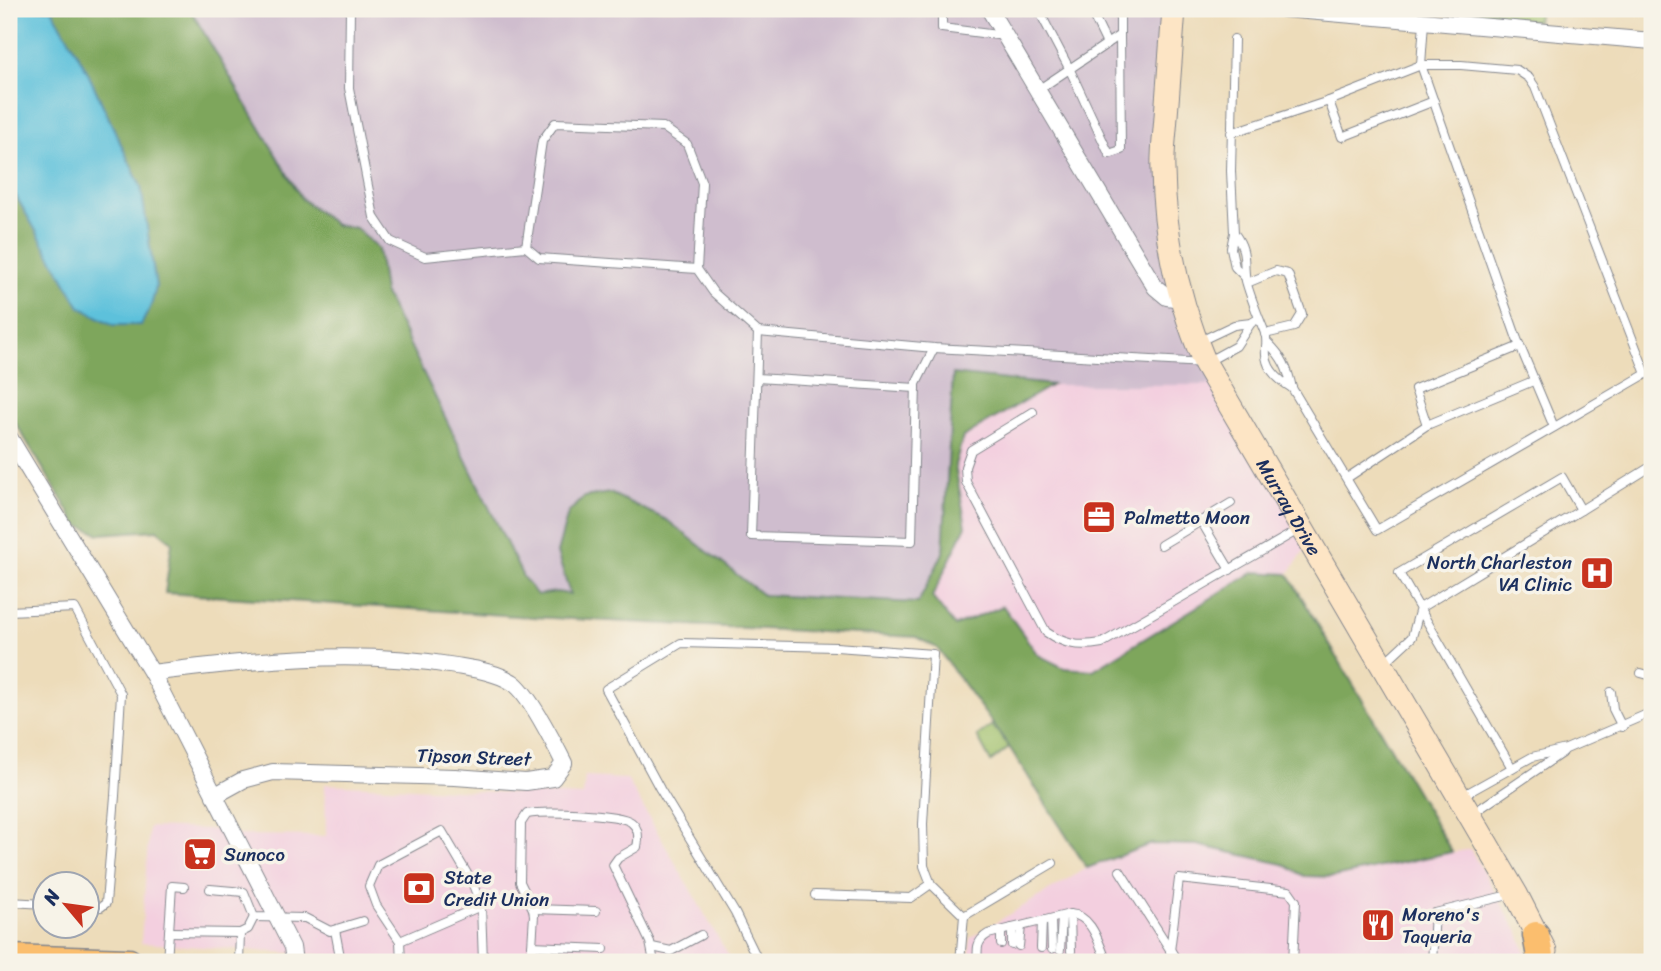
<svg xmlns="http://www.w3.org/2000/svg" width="1661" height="971" viewBox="0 0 1661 971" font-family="Sriracha,sans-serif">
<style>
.built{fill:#f3cfdf}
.industrial{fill:#cfbdce}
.green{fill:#9ebf68;stroke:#5c7763;stroke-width:2}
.forest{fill:#7ea65c;stroke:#4c6a5d;stroke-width:2}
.water{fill:#5dc1db;stroke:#3c789c;stroke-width:2}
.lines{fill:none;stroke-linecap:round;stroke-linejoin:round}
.lane-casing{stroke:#84868c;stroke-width:10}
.street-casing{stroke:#84868c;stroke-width:18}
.secondary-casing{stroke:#84868c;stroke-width:25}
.primary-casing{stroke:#84868c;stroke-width:29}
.lane{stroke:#fff;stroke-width:8}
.street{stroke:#fff;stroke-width:16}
.secondary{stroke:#fde5c5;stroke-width:23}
.primary{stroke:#fbbe6e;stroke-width:26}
.labels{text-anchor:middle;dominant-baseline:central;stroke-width:7;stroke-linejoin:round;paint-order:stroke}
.street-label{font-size:19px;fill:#1b2f5e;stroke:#f7f3e8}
.poi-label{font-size:19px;fill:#1b2f5e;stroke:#f7f3e8;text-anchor:start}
</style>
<rect width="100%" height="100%" fill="#f7f3e8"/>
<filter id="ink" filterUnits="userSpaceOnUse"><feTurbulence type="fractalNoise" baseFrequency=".0143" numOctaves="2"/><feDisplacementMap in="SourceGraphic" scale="14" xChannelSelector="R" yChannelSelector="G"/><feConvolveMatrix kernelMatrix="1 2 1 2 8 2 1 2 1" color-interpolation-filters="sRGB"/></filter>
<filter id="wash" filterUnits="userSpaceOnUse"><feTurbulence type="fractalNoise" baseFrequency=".00686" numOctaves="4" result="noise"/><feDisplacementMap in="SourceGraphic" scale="28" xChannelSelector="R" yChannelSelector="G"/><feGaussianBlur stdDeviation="1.57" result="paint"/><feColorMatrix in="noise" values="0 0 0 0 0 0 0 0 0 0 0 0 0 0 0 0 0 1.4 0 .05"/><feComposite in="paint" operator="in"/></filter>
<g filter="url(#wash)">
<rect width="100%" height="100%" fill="#eddcba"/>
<g class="built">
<path d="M1052,385h166l93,157 -23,32 -34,-2 -161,98 -29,-2 -26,-13 -35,-49 -48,21 -23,-30 34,-71 -11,-61 8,-28z"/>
<path d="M585,777l42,2 105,183h-309l-282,-19 8,-116 82,3 3,5 92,1 -1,-52 258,12z"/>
<path d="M1151,844l46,1 86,19 21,12 30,1 136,-28 49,85 11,28h-560v-24l117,-70z"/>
</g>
<path class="industrial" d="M190,9h984l-7,223 51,153h-166l-99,-10 -10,178 -25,50 -155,-8 -96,-75 -110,33 13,41 -14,-2 -19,3 -14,-17 -139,-286 -6,-43 -22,-21 -21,-3 -33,-26z"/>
<g class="green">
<path d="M1405,9h134l-2,12z"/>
<path d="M992,725l18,22 -19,15 -14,-26z"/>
</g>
<path class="forest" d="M9,9h181l112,190 33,26 21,3 22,21 6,43 139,285 14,18 19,-3 14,2 -13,-41 11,-40 16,-16 26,-4 57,27 96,75 155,8 25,-50 10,-179 99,11 -89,52 -8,28 11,61 -34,71 23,29 48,-20 35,49 26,13 29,2 161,-98 34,2 164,278 -118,25 -30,-1 -21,-12 -86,-19 -46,-1 -64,24 -81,-126 -69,-94 -21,-11 -384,-20 -367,-24 7,-51 -15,-12 -57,4 -23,-9 -68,-113z"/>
<path class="water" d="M9,9h43l34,60 55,118 15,100 -5,19 -10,19h-28l-33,-18 -63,-109 -8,-17z"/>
</g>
<g filter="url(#ink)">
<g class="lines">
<g class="lane-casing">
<g id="lane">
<path d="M350,9l-1,79 25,129 16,24 35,16 101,-10"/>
<path d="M942,9v19l63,8"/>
<path d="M1090,9l17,35"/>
<path d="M1120,9v26"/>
<path d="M1424,22l-3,43 96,274 37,88"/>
<path d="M1234,39l-3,132 3,62 -3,15 4,19 10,10"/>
<path d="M1038,90l82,-55 1,115 -12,4 -39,-84 -32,-61"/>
<path d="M1329,101l13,36 92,-36"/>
<path d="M1231,133l98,-32 92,-36h40l56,5 12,8 6,9 111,287 -269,156 -85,-142c-4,-19 -10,-32 -24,-45"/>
<path d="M1234,233c15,20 8,28 12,48 5,18 12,35 19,52 3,9 0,13 1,22 1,16 14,26 26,33"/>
<path d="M697,269l-158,-11 -13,-11 16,-106 13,-18 108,4 24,17 15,39 -5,86 16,23 45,40 176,16 271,15 31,-17 15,-23 7,-4"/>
<path d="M1247,283l29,-12 12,3 14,40 -8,13 -29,7"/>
<path d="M758,332l-7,204 161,5 4,-157 18,-36"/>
<path d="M1198,342l36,-17 17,-2"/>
<path d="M757,378l159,10"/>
<path d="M1033,412l-62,38 -6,17 1,15 80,150c19,13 33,15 56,11l198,-114"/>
<path d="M1427,425l-12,-36 105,-43"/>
<path d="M1347,478l80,-53 106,-44"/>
<path d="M1581,510l71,-44"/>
<path d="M1201,521l29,49"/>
<path d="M1161,545l70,-42"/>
<path d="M9,611l66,-3 46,86 -6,102 -9,107 -5,4 -13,-1"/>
<path d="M1383,664l29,-27 8,-29 161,-98 -19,-33 -163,96 113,195"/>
<path d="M1641,673l11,3"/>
<path d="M1611,692l2,17 9,18"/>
<path d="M1462,796l70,-39 34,-8 86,-37"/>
<path d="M1472,814l91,-62"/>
<path d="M1120,871l58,91"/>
<path d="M210,889l34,3 10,25 51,1 25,13 33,-10"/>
<path d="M815,895l96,3 20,-14"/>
<path d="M9,902l37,2"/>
<path d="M533,909l63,2"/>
<path d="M1070,914l1,37"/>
<path d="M1051,919l1,30"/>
<path d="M335,930l6,32"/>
<path d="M169,932l71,1 8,-4 6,-12"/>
<path d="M400,941l81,-35"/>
<path d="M1001,944v-13"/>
<path d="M1012,945v-17"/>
<path d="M532,946l72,3"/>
<path d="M1019,946l2,-20"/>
<path d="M652,947l19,4 30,-16"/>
<path d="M1041,948l1,-27"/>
<path d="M1060,950l2,-33"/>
<path d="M1170,951l9,-72 110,12 7,10 -3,61"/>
<path d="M167,962l5,-76 12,1"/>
<path d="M239,962l1,-29"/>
<path d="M401,962l-1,-21 -24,-36 -7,-19 9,-21 64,-34 30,51 9,24 2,56"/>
<path d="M531,962l3,-47 -1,-6 -13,-27 1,-59 6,-9c18,-3 91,-1 104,8 8,6 8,17 6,25l-19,11 -5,7 37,77 4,20"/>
<path d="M755,962v-8l-20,-41 -75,-124 -54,-100 75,-46 155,4 97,7 -10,170 1,42 7,18 33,32 89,-53"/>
<path d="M960,962l4,-46"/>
<path d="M978,962c-1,-12 -2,-21 10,-28l82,-20c23,1 29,31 37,48"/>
<path d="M1432,962l3,-49 78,-19"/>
</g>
</g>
<g class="street-casing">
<g id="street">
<path d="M989,9l166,278 12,10 15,2"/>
<path d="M1284,9l368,32"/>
<path d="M9,437l143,236 140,274 2,15"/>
<path d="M152,673c100,-13 204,-24 304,-7 18,3 40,6 56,16 16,9 43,63 52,81l-11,15 -27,4 -71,-5 -182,-5 -30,8 -29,16"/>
</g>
</g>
<g class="secondary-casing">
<g id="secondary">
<path id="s1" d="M1174,9c-3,36 -5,71 -8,107 -1,18 -4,36 -3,54 1,67 15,131 42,193l311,531 29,57"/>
</g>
</g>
<g class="primary-casing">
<g id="primary">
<path d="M1536,935l5,27"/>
<path d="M9,958l120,4"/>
</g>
</g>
<use href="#lane" class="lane"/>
<use href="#street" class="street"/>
<use href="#secondary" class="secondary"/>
<use href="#primary" class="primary"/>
</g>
</g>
<defs>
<g id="office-square" transform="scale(1.75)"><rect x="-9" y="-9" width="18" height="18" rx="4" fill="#c8321e" stroke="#f7f3e8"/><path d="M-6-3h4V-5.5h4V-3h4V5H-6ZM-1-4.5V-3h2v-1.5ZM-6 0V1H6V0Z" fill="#fff"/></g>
<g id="hospital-square" transform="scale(1.75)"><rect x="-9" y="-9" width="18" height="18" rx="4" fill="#c8321e" stroke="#f7f3e8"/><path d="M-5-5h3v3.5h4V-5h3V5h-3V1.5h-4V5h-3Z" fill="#fff"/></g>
<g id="supermarket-square" transform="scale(1.75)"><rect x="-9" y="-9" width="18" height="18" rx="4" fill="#c8321e" stroke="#f7f3e8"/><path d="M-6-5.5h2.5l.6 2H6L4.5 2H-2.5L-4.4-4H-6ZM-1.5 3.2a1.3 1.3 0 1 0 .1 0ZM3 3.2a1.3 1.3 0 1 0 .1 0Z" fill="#fff"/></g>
<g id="bank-square" transform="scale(1.75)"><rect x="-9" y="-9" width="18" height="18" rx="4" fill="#c8321e" stroke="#f7f3e8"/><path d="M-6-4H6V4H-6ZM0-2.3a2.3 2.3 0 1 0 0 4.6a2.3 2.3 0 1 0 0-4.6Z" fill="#fff"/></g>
<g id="restaurant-square" transform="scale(1.75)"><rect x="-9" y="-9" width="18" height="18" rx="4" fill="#c8321e" stroke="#f7f3e8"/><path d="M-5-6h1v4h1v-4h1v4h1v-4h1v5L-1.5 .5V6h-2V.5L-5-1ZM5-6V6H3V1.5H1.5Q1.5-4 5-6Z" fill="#fff"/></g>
</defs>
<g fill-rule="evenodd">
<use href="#office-square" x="1099" y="517"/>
<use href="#hospital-square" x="1597" y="573"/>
<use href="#supermarket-square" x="200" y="854"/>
<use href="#bank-square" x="419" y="888"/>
<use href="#restaurant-square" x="1378" y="925"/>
</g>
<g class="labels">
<g class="street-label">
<text stroke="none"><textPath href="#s1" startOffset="527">Murray Drive</textPath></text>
<text transform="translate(474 757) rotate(2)">Tipson Street</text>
</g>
<g class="poi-label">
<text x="1124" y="517">Palmetto Moon</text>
<text x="1572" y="562" text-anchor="end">North Charleston<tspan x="1572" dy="22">VA Clinic</tspan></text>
<text x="224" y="854">Sunoco</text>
<text x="444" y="877">State<tspan x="444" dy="22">Credit Union</tspan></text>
<text x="1402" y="914">Moreno's<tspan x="1402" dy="22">Taqueria</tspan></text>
</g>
</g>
<rect width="1661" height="971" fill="none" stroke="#f7f3e8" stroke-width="35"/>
<g transform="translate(66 905) rotate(299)"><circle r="33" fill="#f7f3e8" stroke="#9fa5b1" stroke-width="2"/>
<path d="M0-5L12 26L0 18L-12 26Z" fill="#c8321e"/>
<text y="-10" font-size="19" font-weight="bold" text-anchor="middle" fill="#1b2f5e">N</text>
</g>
</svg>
